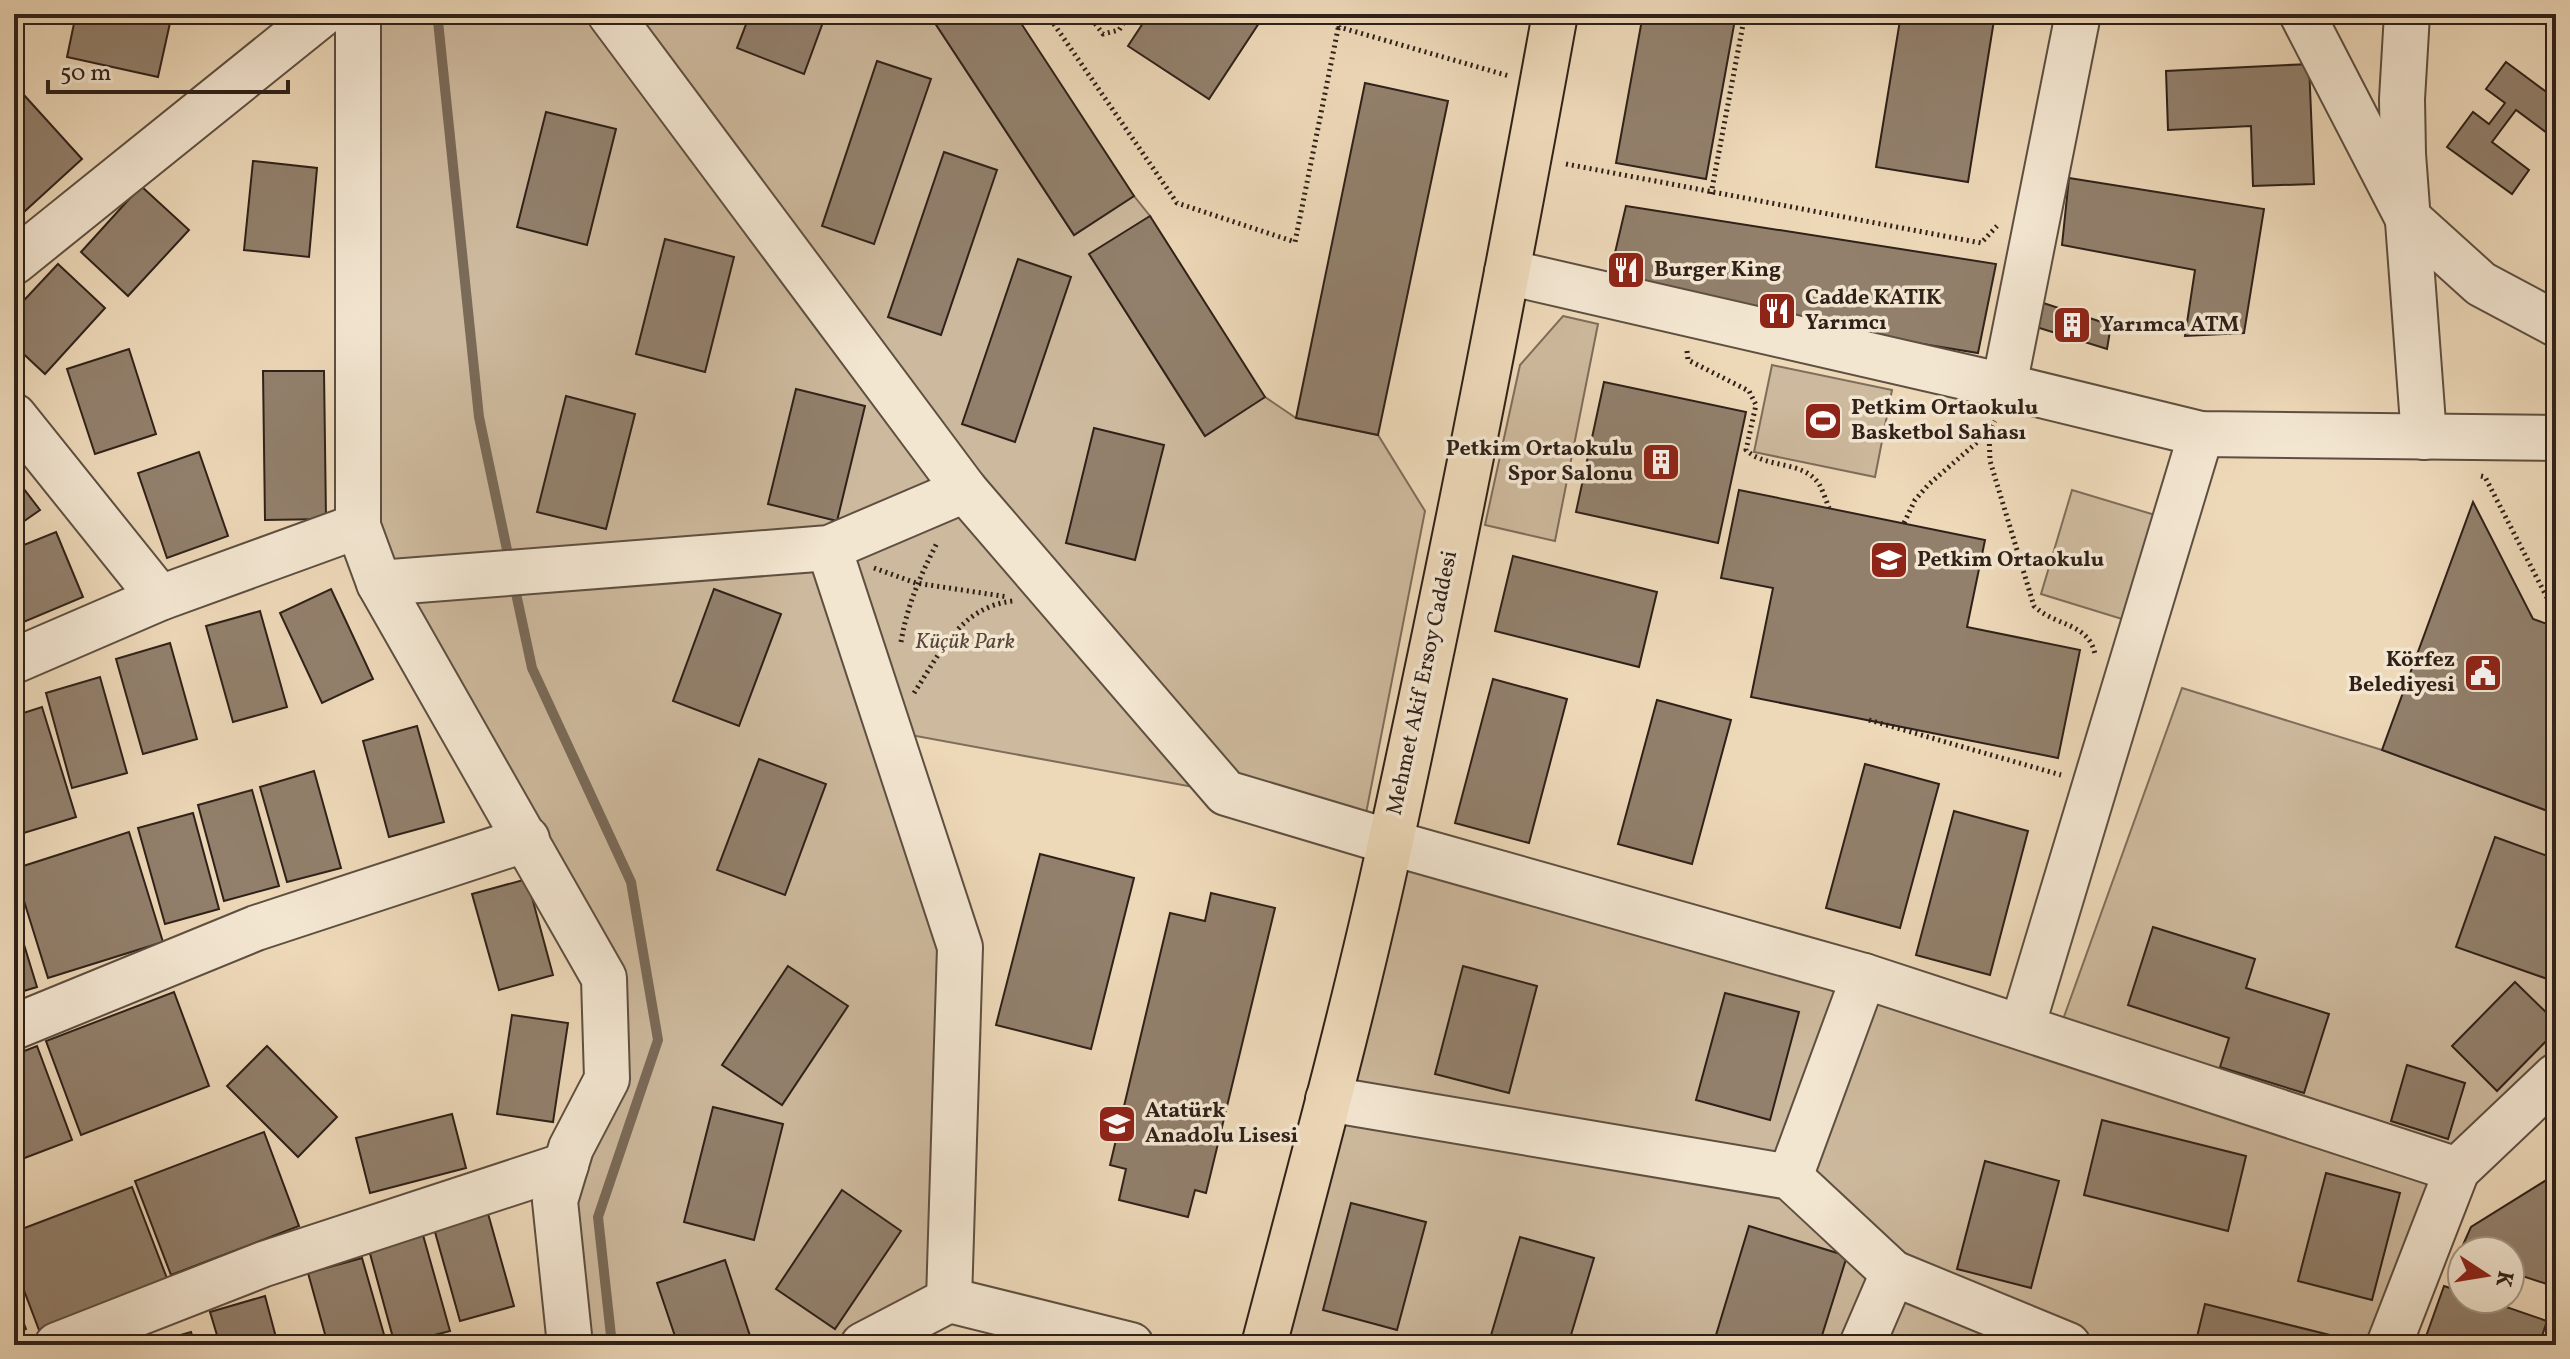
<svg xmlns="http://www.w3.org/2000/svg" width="2570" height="1359" viewBox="0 0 2570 1359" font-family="Vollkorn,serif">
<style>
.green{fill:#cdb99d;stroke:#7e6d5b;stroke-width:2}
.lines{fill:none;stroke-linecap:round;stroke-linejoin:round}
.stream{stroke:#7a6a58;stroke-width:10}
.building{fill:#92806c;stroke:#2f2119;stroke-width:2}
.minor-casing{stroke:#5e4f41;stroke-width:48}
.major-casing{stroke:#2f2119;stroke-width:48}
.path{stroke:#2f2119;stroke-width:5;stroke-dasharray:2 4;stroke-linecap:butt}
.minor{stroke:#f3e6d1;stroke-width:44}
.major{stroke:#edd8b8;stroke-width:44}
.labels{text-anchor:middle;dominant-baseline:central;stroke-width:7;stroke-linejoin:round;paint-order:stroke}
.poi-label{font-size:22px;font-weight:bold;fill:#2f2119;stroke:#f3e6d1;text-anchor:start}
.park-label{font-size:22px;font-style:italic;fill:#56473a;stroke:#f3e6d1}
.street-label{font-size:22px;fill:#2f2119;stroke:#f3e6d1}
</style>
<rect width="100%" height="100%" fill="#edd8b8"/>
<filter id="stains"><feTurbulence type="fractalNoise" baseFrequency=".0025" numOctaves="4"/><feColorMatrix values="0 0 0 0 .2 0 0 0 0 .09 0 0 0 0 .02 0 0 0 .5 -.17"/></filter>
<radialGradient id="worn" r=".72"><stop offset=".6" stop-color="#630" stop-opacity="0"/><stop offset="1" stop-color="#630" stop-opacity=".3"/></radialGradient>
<g class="green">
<path d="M358,14h571l145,221 60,-39 16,20 -60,39 114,180 61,-38 31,21 82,17 47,76 -63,323 -136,-41 -337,-62 71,216 -11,353 -86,45h-293l1,-197 33,-170 -225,-395z"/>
<path d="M1563,316l35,8 -43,217 -70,-16 35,-160z"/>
<path d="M1772,365l120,25 -17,87 -121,-25z"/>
<path d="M2072,490l83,25 -33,104 -81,-25z"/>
<path d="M2182,688l200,62 174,64v262l-53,49 -114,220h-1125l127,-503 665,197z"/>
</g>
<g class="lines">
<g class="stream">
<path d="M435,14l3,7 41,396 31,147"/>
<path d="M514,584l18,84 99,214 27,158 -60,177 14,128"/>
</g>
</g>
<g class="building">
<path d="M76,14h96l-14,63 -91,-20z"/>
<path d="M750,14h76l-22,60 -67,-26z"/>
<path d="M929,14h86l119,182 -60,39z"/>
<path d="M1149,14h116l-56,85 -81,-53z"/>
<path d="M1643,14h93l-30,165 -90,-16z"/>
<path d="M1901,14h94l-27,168 -92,-15z"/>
<path d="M877,61l54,18 -57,165 -52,-18z"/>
<path d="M2506,62l50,37v21l-9,13 -31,-23 -24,32 37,28 -17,24 -65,-47 26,-35 16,12 16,-21 -19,-14z"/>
<path d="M2309,64l5,120 -61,2 -2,-60 -83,4 -2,-59z"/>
<path d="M1365,83l83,18 -70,334 -82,-17z"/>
<path d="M14,84l68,75 -57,52 -11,-12z"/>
<path d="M546,112l70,17 -29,116 -70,-18z"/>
<path d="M944,152l53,18 -56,165 -53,-18z"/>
<path d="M253,161l64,7 -8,89 -65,-7z"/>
<path d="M2069,178l195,31 -20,124 -59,3 10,-66 -133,-25z"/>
<path d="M141,186l48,44 -61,66 -47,-44z"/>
<path d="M1626,206l370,58 -18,89 -332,-54 -16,-9 -13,-16 -3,-17z"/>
<path d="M1150,216l115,181 -60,39 -116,-182z"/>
<path d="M665,239l69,18 -29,115 -69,-18z"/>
<path d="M1018,259l53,18 -56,165 -53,-18z"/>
<path d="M58,264l47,44 -60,66 -31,-29v-34z"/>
<path d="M2037,301l74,24 -4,24 -74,-23z"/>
<path d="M129,349l27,85 -61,20 -28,-85z"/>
<path d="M263,371h61l2,148 -61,1z"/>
<path d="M1604,382l142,30 -28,131 -142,-31z"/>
<path d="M796,389l69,17 -28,115 -69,-17z"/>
<path d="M566,396l69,18 -29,115 -69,-17z"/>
<path d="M1094,428l70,17 -29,115 -69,-17z"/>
<path d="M199,452l29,84 -61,22 -29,-85z"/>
<path d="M14,476l26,34 -26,18z"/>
<path d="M1739,490l246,50 -18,87 113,23 -22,108 -307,-61 22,-109 -52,-10z"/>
<path d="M2473,502l60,117 23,8v187l-174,-64z"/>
<path d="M56,532l27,65 -69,29v-77z"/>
<path d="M1513,556l144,36 -18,75 -144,-36z"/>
<path d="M331,589l42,90 -51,24 -42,-90z"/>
<path d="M714,589l67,25 -42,112 -66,-25z"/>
<path d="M260,611l27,96 -54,15 -27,-96z"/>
<path d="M170,643l27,96 -54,15 -27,-95z"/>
<path d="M100,677l27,96 -55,15 -26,-95z"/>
<path d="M1493,679l74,20 -38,144 -74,-20z"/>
<path d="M1657,700l74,20 -39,144 -74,-20z"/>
<path d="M42,707l34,110 -62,19v-120z"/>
<path d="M417,726l27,96 -55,15 -26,-96z"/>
<path d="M759,759l67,25 -41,111 -68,-25z"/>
<path d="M1865,764l74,20 -39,144 -74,-20z"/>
<path d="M314,771l27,97 -54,14 -27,-95z"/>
<path d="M252,790l27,96 -55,15 -26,-96z"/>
<path d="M1954,811l74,20 -38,144 -74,-20z"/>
<path d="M193,813l26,96 -54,15 -27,-96z"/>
<path d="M129,832l34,110 -115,36 -34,-109z"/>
<path d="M2495,837l61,22v123l-100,-35z"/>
<path d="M1040,854l94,24 -43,171 -95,-24z"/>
<path d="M527,879l26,96 -54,15 -27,-96z"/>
<path d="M1211,893l64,15 -69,285 -11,-3 -7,27 -69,-17 7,-31 -16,-4 60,-252 35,8z"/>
<path d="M14,912l23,75 -23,7z"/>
<path d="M2153,927l102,32 -9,29 83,26 -25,79 -84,-26 9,-29 -101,-33z"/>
<path d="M788,966l60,40 -66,99 -60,-40z"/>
<path d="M1463,966l74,20 -28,107 -74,-19z"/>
<path d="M2515,982l41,40v9l-59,60 -45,-45z"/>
<path d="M174,992l35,94 -128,49 -35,-94z"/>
<path d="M1725,993l74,19 -29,108 -74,-20z"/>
<path d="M512,1015l56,8 -15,99 -56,-8z"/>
<path d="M37,1046l35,94 -58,22v-107z"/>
<path d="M267,1046l70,71 -39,40 -71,-71z"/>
<path d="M2407,1065l58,18 -17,56 -57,-18z"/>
<path d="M713,1107l70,17 -29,116 -70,-18z"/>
<path d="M452,1114l14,54 -96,25 -14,-55z"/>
<path d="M2102,1120l144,36 -18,75 -144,-36z"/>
<path d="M264,1132l35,94 -128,49 -36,-94z"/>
<path d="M1985,1161l74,20 -28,107 -74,-19z"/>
<path d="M2326,1173l74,20 -28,107 -74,-19z"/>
<path d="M2556,1174v113l-46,-15v-21h-48v6l-4,-1 13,-29z"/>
<path d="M132,1187l36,94 -129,49 -25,-66v-32z"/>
<path d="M842,1190l59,41 -66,98 -59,-40z"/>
<path d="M1351,1203l75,19 -29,108 -74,-20z"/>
<path d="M487,1210l27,96 -54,15 -27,-96z"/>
<path d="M1749,1226l98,30 -28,89h-71l-32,-10z"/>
<path d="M423,1235l27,96 -55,14 -26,-95z"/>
<path d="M1520,1237l74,21 -26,87h-70l-9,-3z"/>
<path d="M362,1258l25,87h-59l-20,-72z"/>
<path d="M725,1260l28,85h-75l-21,-62z"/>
<path d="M2444,1286l18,6v7h21l64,22 -8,24h-116z"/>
<path d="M265,1296l13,49h-58l-10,-33z"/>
<path d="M14,1298l12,31 -12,5z"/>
<path d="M2205,1304l145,36 -2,5h-153z"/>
<path d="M191,1332l4,13h-49z"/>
</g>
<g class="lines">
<g class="minor-casing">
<g id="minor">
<path d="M358,14v512l21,57 225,395 3,101 -36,69 -16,53 15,144"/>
<path d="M610,14l355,476 261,303 184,55 454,128 593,194"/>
<path d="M2302,14l105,203 74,67 75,40"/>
<path d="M2407,14l-5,85 1,55 21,283"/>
<path d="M14,262l308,-248"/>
<path d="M1507,272l497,114 197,48 355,4"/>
<path d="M2004,386l74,-372"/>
<path d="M14,416l146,182"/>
<path d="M829,548l131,399 -11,353"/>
<path d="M379,583l450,-35 136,-58"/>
<path d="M14,661l146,-63 198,-72"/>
<path d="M14,1027l242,-99 271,-89"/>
<path d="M2022,1027l179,-593"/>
<path d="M1328,1099l462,78 103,96"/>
<path d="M1790,1177l74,-201"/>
<path d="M57,1345l207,-81 302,-99"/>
<path d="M863,1345l86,-45 182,45"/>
<path d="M1862,1345l31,-72 175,72"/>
<path d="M2389,1345l68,-175 99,-94"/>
</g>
</g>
<g class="major-casing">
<path id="major" d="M1264,1345c44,-168 90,-335 127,-505 60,-274 114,-550 164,-826"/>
</g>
<g class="path">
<path d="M1047,14l130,189 118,39 46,-228"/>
<path d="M1088,14l15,20 16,-4 10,-16"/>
<path d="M1338,14l1,13 170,49"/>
<path d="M1566,164l415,79 16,-17"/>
<path d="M1711,194l34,-180"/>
<path d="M1687,351l1,9 61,31 7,14 -10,45c20,19 57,10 73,34 4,7 7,16 10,24"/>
<path d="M1989,432l1,29 44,145c22,21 54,16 61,48"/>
<path d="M2481,476l4,1 71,138"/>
<path d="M1904,523l11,-23 13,-15 61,-53 6,-11"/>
<path d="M874,568l42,15 92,14"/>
<path d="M901,642c6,-36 19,-66 36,-99"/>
<path d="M914,693c27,-41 46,-86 99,-92"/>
<path d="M1869,720l192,55"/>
</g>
<use href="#minor" class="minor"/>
<use href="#major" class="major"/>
</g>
<defs>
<g id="restaurant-square" transform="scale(2)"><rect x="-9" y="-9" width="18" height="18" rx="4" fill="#8f2418" stroke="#f3e6d1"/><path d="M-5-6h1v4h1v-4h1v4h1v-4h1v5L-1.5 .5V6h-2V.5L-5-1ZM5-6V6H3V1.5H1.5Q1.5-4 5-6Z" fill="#fff"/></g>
<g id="building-square" transform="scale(2)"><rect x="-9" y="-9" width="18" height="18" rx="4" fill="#8f2418" stroke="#f3e6d1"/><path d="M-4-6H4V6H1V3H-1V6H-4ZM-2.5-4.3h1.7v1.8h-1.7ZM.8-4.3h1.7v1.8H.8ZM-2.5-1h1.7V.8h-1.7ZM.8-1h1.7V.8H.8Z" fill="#fff"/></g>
<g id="stadium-square" transform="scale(2)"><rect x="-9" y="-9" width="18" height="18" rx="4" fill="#8f2418" stroke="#f3e6d1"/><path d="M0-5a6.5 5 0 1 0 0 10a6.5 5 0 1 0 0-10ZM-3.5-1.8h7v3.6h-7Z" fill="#fff"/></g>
<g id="school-square" transform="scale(2)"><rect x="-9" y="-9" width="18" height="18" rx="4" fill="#8f2418" stroke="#f3e6d1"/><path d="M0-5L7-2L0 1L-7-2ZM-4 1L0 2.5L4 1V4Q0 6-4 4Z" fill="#fff"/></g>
<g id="civic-square" transform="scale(2)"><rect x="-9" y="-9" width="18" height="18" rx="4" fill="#8f2418" stroke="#f3e6d1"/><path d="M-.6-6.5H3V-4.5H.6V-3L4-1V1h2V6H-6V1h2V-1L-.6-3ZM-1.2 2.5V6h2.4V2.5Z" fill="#fff"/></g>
</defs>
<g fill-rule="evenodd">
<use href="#restaurant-square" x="1626" y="270"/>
<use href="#restaurant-square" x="1777" y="311"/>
<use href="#building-square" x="2072" y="325"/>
<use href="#stadium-square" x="1823" y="421"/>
<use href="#building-square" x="1661" y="462"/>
<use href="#school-square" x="1889" y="560"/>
<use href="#civic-square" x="2483" y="673"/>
<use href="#school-square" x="1117" y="1124"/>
</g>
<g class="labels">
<g class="poi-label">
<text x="1654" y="270">Burger King</text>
<text x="1805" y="298">Cadde KATIK<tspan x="1805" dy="25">Yarımcı</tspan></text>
<text x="2100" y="325">Yarımca ATM</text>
<text x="1851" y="408">Petkim Ortaokulu<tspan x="1851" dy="25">Basketbol Sahası</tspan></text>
<text x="1633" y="449" text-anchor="end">Petkim Ortaokulu<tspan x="1633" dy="25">Spor Salonu</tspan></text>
<text x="1917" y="560">Petkim Ortaokulu</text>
<text x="2455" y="660" text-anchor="end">Körfez<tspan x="2455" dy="25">Belediyesi</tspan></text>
<text x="1145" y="1111">Atatürk<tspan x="1145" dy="25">Anadolu Lisesi</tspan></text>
</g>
<g class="park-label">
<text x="965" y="642">Küçük Park</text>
</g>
<g class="street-label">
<text transform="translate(1423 683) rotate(-78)">Mehmet Akif Ersoy Caddesi</text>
</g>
</g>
<rect width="2570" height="1359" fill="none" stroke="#edd8b8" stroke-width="48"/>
<rect x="16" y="16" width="2538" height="1327" fill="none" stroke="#2f2119" stroke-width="4"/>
<rect x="24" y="24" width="2522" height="1311" fill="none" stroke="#2f2119" stroke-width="2"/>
<g transform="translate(2486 1275) rotate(102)"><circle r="38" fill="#f3e6d1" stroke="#a59787" stroke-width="2"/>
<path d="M0-6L14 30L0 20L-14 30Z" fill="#8f2418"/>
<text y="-12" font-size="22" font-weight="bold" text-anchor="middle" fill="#2f2119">K</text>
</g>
<path d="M48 80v12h240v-12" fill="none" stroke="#2f2119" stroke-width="4"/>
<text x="60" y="80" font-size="24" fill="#2f2119" stroke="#f3e6d1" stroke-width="6" paint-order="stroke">50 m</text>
<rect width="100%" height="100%" filter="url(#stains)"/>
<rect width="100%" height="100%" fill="url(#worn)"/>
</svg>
